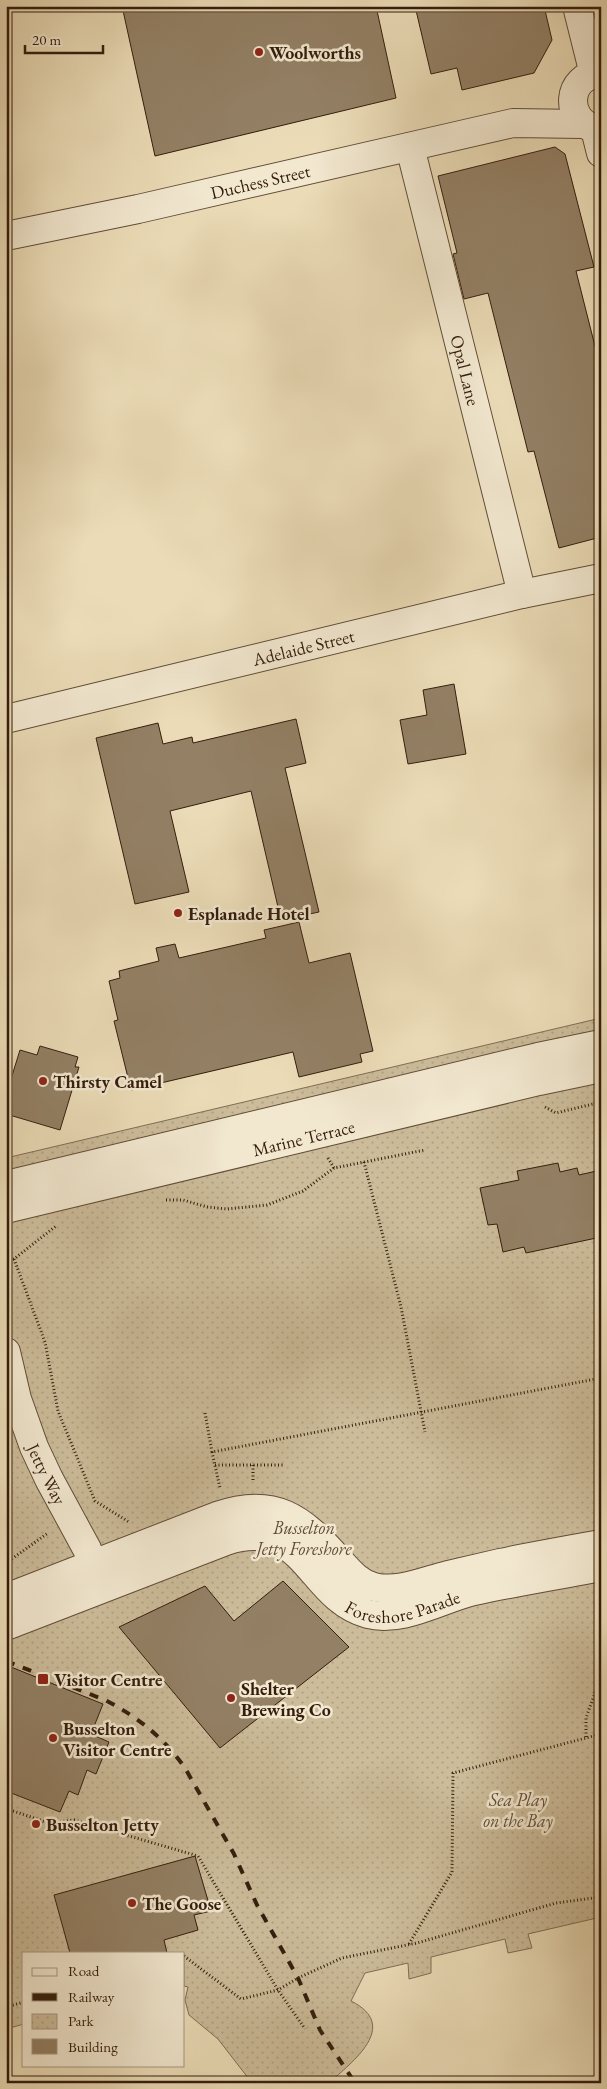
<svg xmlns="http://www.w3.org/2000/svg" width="607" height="2089" viewBox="0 0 607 2089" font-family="'EB Garamond',serif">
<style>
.park{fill:url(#park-dots);stroke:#806c54}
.building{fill:#938065;stroke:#341d0d}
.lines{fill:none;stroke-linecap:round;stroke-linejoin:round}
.minor-casing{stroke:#624d38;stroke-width:30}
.path{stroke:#341d0d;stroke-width:3;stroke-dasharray:1 2.5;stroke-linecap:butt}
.minor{stroke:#f2e8d0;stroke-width:28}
.rail{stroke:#341d0d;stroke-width:4;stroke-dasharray:9 9;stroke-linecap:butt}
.poi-dot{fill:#8f2418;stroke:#f2e8d0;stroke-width:2}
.labels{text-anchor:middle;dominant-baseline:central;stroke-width:5;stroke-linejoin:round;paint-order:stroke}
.poi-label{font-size:18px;font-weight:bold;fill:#341d0d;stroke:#f2e8d0;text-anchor:start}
.street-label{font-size:18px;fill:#341d0d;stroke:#f2e8d0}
.park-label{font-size:18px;font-style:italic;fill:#624d37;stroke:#f2e8d0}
</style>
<defs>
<pattern id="park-dots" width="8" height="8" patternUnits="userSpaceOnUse" patternTransform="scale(1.25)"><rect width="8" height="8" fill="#ccbc9a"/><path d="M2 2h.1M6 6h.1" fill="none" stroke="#b0a184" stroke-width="1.8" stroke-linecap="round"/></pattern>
</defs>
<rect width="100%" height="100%" fill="#ebdcb7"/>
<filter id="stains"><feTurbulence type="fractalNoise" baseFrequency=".004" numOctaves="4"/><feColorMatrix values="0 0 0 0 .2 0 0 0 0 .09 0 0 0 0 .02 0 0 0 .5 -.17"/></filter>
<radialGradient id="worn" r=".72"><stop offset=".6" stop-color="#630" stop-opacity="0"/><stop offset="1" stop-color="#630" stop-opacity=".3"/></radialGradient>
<path class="park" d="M601,1018v899l-73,17 4,14 -24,5 -3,-14 -74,18v16l-22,6 -1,-16 -43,10 -14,28c50,25 1,61 -22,82h-77l-34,-44 -29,-24 -4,-15 3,-13 -4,-1v-33h-160v71l-18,5v-871z"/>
<g class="building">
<path d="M122,6h254l20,92 -241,58z"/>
<path d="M415,6h129l8,34 -18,33 -72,17 -5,-22 -26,6z"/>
<path d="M555,147l10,7 29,113 -18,4 25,99v167l-42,11 -25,-97 -6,1 -40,-159 -24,6 -11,-45 4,-1 -19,-77z"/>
<path d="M454,684l12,70 -58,10 -8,-44 27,-5 -4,-25z"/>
<path d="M296,719l10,44 -21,5 34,144 -38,8 -30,-129 -81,20 19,81 -54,12 -39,-166 62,-15 5,21 29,-7 1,6z"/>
<path d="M299,922l10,41 41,-10 23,98 -13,3 2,8 -63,15 -6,-25 -162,38 -17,-69 4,-1 -9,-39 11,-3 -1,-7 40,-10 -3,-13 19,-4 4,14 87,-20 -2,-8z"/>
<path d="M40,1046l38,11 -3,10h4l-19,63 -54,-16v-19l14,-45 17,5z"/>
<path d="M558,1163l2,9 17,-4 2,7 22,-5v67l-75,16 -2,-6 -21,5 -6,-28 -9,1 -8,-37 39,-8 -2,-9z"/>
<path d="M283,1581l66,66 -129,101 -101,-121 86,-41 29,35z"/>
<path d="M6,1665l97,39 -12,30 18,8 -13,32 -9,-4 -9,25 -9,-4 -9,21 -54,-21z"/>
<path d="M195,1856l16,55 -17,4 4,15 -34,10 3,13h-97l-16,-58z"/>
</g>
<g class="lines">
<g class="minor-casing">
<g id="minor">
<path d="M577,6l17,68"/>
<path d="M595,129l6,24"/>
<path d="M597,129c-34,-7 -31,-55 4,-55"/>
<path id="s1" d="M410,147l112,447"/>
<path id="s2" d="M6,236l132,-27 375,-86 70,1"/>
<path id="s3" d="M6,719l516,-125 79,-16"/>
<path d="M6,1185l532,-128 63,-13"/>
<path id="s4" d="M6,1209l533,-128 62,-13"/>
<path id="s5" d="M6,1352l11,47 17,48 15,32 38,70 12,31"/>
<path d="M6,1598l211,-82c57,-20 85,2 121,43 11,12 20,24 36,28 24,6 50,-6 74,-12 17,-4 34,-8 52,-12 33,-7 67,-13 101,-19"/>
<path id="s6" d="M6,1626l220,-85c80,-26 82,57 142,73 34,9 73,-15 106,-23 42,-9 85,-16 127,-24"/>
</g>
</g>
<g class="path">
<path d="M545,1107l11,6 45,-11"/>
<path d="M328,1158l6,10"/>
<path d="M364,1162l37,145 24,125"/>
<path d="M166,1200h17l24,7 20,2 40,-4 36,-14 31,-23 91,-18"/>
<path d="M14,1259l31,83 13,69 37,90 34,21"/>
<path d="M6,1260l8,-1 42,-33"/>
<path d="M205,1413l7,39 389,-74"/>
<path d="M212,1452l8,36"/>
<path d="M215,1465h70"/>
<path d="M253,1465v17"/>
<path d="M6,1563l42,-30"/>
<path d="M586,1737v-19l15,-42"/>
<path d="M6,1811h7l36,12 25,-3 124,36 80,134 27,39"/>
<path d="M409,1944l43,-72 1,-99 148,-39"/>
<path d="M184,1956l57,43 37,-9 20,-12 44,-20 75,-15 139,-40 45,-6"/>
<path d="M6,2007l18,-5"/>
</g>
<use href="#minor" class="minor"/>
<path class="rail" d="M6,1661l99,39c33,17 59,38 80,68l49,86 23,51 41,73 22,52 35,53"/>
</g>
<g class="poi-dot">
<circle cx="259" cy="52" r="5"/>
<circle cx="178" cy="913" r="5"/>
<circle cx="43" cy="1081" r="5"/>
<rect x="37" y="1673" width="12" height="12" rx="2.5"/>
<circle cx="231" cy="1698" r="5"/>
<circle cx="53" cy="1738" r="5"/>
<circle cx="36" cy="1824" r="5"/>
<circle cx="132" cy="1903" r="5"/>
</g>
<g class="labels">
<g class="poi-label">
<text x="269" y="52">Woolworths</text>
<text x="188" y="913">Esplanade Hotel</text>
<text x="53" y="1081">Thirsty Camel</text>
<text x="54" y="1679">Visitor Centre</text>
<text x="241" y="1688">Shelter<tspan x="241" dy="21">Brewing Co</tspan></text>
<text x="63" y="1728">Busselton<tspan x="63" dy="21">Visitor Centre</tspan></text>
<text x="46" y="1824">Busselton Jetty</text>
<text x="142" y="1903">The Goose</text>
</g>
<g class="street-label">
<text stroke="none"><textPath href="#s2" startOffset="260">Duchess Street</textPath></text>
<text stroke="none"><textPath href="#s1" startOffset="230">Opal Lane</textPath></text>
<text stroke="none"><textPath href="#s3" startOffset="306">Adelaide Street</textPath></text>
<text stroke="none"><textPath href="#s4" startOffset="306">Marine Terrace</textPath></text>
<text stroke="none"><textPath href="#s5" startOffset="129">Jetty Way</textPath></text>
<text stroke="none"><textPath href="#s6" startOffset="442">Foreshore Parade</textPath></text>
</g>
<g class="park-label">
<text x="304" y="1527">Busselton<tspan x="304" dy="21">Jetty Foreshore</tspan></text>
<text x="518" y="1799">Sea Play<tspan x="518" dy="21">on the Bay</tspan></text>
</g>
</g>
<rect width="607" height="2089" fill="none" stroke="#ebdcb7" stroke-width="25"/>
<rect x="8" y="8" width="592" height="2074" fill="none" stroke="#341d0d" stroke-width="2.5"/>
<rect x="12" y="12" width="582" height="2064" fill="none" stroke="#341d0d"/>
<rect x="22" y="1952" width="162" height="115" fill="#f2e8d0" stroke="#a69782"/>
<rect x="32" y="1968" width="25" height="8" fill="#f2e8d0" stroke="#a69782"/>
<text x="68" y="1976" font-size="15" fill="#341d0d">Road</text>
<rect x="32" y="1993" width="25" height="8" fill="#341d0d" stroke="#a69782"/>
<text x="68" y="2002" font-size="15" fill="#341d0d">Railway</text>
<rect x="32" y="2014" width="25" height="15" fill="url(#park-dots)" stroke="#a69782"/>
<text x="68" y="2026" font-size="15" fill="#341d0d">Park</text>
<rect x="32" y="2039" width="25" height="15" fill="#938065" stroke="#a69782"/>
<text x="68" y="2052" font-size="15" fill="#341d0d">Building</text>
<path d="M25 45v8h78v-8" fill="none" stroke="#341d0d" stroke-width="2.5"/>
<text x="32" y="45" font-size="15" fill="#341d0d" stroke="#f2e8d0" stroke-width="4" paint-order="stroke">20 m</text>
<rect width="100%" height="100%" filter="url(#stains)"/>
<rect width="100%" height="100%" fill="url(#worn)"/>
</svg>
